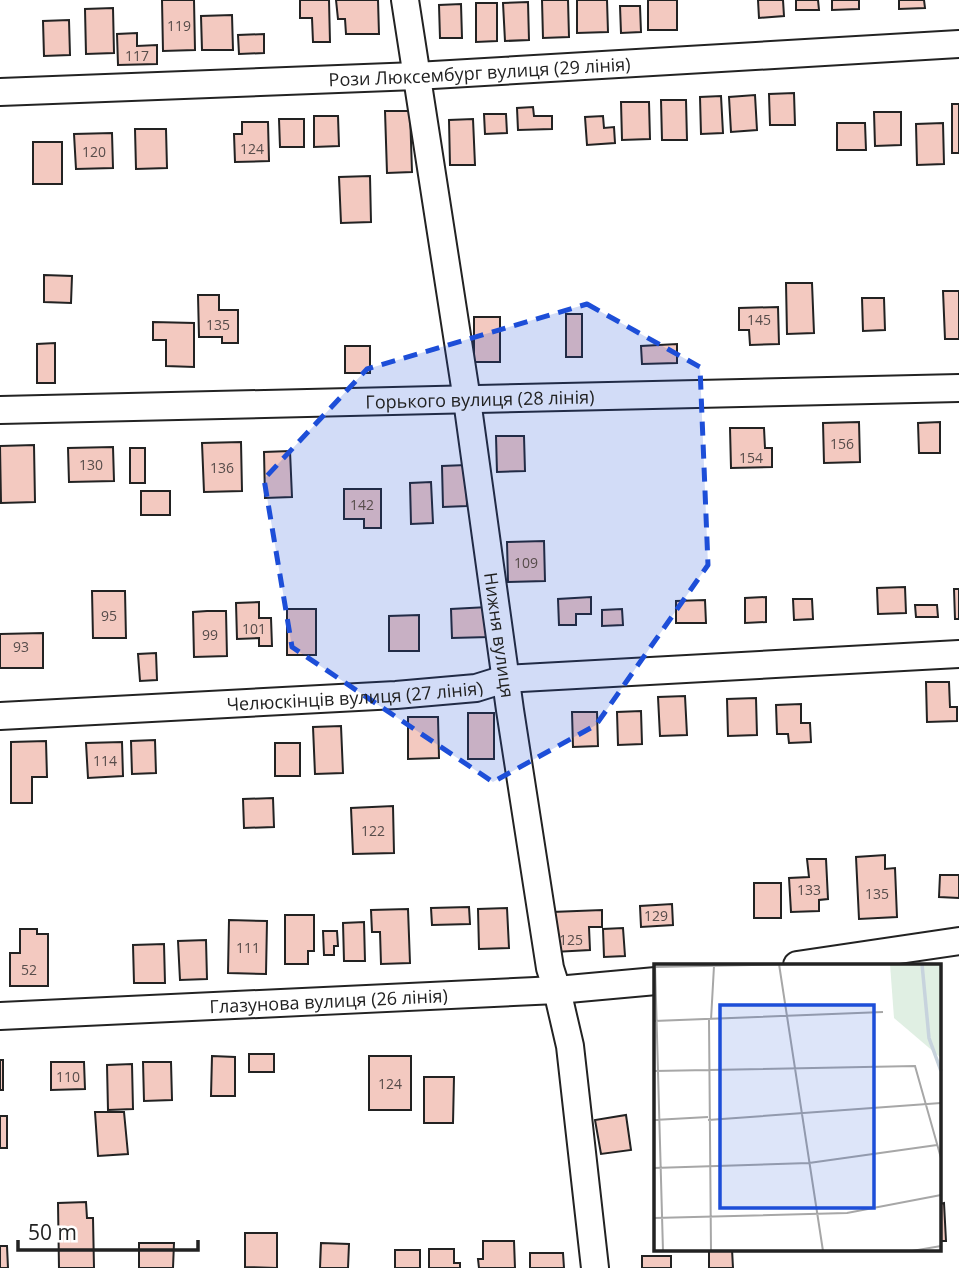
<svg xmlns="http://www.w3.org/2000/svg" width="959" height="1268" viewBox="0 0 959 1268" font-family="'Open Sans',sans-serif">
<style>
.building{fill:#f3c9c0;stroke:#222;stroke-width:2}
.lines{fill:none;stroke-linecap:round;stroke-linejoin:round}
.minor-casing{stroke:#222;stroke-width:30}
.minor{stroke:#fff;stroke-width:26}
.marked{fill:#1d4ed8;fill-opacity:0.2;stroke:#1d4ed8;stroke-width:5;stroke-dasharray:14 9;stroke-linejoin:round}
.labels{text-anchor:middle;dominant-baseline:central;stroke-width:5;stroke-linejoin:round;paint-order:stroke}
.number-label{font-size:14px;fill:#564c4a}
.street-label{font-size:18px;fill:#222;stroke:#fff}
.inset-river{fill:none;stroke:#c7d3dd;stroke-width:3.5}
.inset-road{fill:none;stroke:#a7a7a7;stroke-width:2}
.view{fill:#1d4ed8;fill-opacity:0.15;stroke:#1d4ed8;stroke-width:3.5}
.inset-edge{fill:none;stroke:#222;stroke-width:3.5}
</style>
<rect width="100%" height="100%" fill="#fff"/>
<g class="building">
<path d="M162,0h32l1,50 -32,1z"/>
<path d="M300,0h29l1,42h-17l-1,-24h-12z"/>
<path d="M336,0h42l1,34h-33l-1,-15h-7z"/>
<path d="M542,0h26l1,37 -26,1z"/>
<path d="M577,0h30l1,32 -31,1z"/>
<rect x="648" y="0" width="29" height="30"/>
<path d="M758,0h25l1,16 -25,2z"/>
<path d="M796,0h22l1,10h-23z"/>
<path d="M832,0h27v9l-27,1z"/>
<path d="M899,0h25l1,8 -26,1z"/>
<path d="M528,2l1,38 -24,1 -2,-38z"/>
<path d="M476,3h21v38l-21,1z"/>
<path d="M461,4l1,34h-22l-1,-33z"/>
<path d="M620,6h20l1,26 -20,1z"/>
<path d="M113,8l1,45 -28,1 -1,-45z"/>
<path d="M232,15l1,35h-31l-1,-34z"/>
<path d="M69,20l1,35 -26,1 -1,-35z"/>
<path d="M137,33v13l20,-1v19l-39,1 -1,-31z"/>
<path d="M264,34v19l-25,1 -1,-19z"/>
<path d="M794,93l1,32h-25l-1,-31z"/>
<path d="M755,95l2,35 -26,2 -2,-35z"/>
<path d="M721,96l2,37 -22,1 -1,-37z"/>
<path d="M661,100h25l1,40h-25z"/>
<path d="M621,102h28l1,37 -28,1z"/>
<rect x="952" y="104" width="7" height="49"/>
<path d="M533,107l1,9h18v13l-34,1 -1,-22z"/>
<path d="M385,111h25l2,61 -25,1z"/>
<path d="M874,112h27v33l-26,1z"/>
<path d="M484,114h22l1,19 -22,1z"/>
<path d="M314,116h24l1,30 -25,1z"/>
<path d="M603,116l1,12 10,-1 1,16 -28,2 -2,-28z"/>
<path d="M279,119h25v28h-24z"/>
<path d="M473,119l2,46h-25l-1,-45z"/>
<path d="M242,122h26l1,39 -34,1 -1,-28h8z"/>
<path d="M837,123h28l1,27h-29z"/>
<path d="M943,123l1,41 -27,1 -1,-41z"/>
<path d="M135,129h31l1,39 -31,1z"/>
<path d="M112,133l1,35 -37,1 -2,-35z"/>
<rect x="33" y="142" width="29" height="42"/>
<path d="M370,176l1,46 -30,1 -2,-46z"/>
<path d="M44,275l28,1 -1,27 -27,-1z"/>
<path d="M786,283h26l2,50 -27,1z"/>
<path d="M943,291h16v48h-14z"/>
<path d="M198,295h21v15h19v33h-16v-6h-23z"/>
<path d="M862,298h22l1,32 -22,1z"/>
<path d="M778,307l1,37 -29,1 -1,-15h-10v-22z"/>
<rect x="566" y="314" width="16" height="43"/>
<rect x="474" y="317" width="26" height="45"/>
<path d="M153,322l41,1v44l-28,-1v-26h-13z"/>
<path d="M55,343v40h-18v-39z"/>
<path d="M677,344v19l-35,1 -1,-18z"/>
<rect x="345" y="346" width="25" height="27"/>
<path d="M859,422l1,40 -36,1 -1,-40z"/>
<path d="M940,422v31h-21l-1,-30z"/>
<path d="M730,428h34l1,20h7v19l-41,1z"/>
<path d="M496,436h28l1,35 -28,1z"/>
<path d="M241,442l1,49 -38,1 -2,-49z"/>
<path d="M34,445l1,57 -34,1 -1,-57z"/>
<path d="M113,447l1,34 -45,1 -1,-34z"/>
<rect x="130" y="448" width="15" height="35"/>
<path d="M290,451l2,46 -27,1 -1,-46z"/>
<path d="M466,465l1,41 -24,1 -1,-41z"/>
<path d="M431,482l2,41 -22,1 -1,-41z"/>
<path d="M344,489h37v39h-17v-9h-20z"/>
<rect x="141" y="491" width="29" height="24"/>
<path d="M544,541l1,40 -37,1 -1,-40z"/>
<path d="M905,587l1,26 -28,1 -1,-26z"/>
<path d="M954,589h5v30h-4z"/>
<path d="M92,591h33l1,47h-33z"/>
<path d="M591,597v17h-15v11h-17l-1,-26z"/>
<path d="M766,597v25l-21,1v-25z"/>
<path d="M793,599h19l1,20 -19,1z"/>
<path d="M705,600l1,23h-30v-22z"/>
<path d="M259,602v16h12l1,28h-13v-8l-22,1 -1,-36z"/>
<path d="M915,605h22l1,12h-22z"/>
<path d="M488,607l1,30 -37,1 -1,-29z"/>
<rect x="287" y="609" width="29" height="46"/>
<path d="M622,609l1,16 -21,1v-16z"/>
<path d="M207,611h19l1,45 -33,1 -1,-45z"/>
<path d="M419,615v36h-30v-35z"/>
<path d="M43,633v35h-43v-34z"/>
<path d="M156,653l1,27 -17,1 -2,-27z"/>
<path d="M926,682h23l1,25h7v14l-30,1z"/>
<path d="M685,696l2,39 -27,1 -2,-39z"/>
<path d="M756,698l1,37 -29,1 -1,-37z"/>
<path d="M801,704v19h9l1,19 -22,1 -1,-9h-11l-1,-29z"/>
<path d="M641,711l1,33 -24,1 -1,-33z"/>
<path d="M572,712h25l1,34 -25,1z"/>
<rect x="468" y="713" width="26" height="46"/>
<path d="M408,717h30l1,41 -31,1z"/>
<path d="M341,726l2,47 -28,1 -2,-47z"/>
<path d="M155,740l1,33 -24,1 -1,-33z"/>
<path d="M46,741l1,36h-15v26h-21v-61z"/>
<path d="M122,742l1,34 -35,2 -2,-35z"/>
<rect x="275" y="743" width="25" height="33"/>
<path d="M273,798l1,29 -30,1 -1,-29z"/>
<path d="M393,806l1,47 -41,1 -2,-46z"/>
<path d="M885,855v14l10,-1 2,49 -38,2 -3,-62z"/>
<path d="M807,859h19l2,40 -9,1v11l-28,1 -2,-34 20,-1z"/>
<path d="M940,875h19v23l-20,-1z"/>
<rect x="754" y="883" width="27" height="35"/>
<path d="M672,904l1,21 -32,2 -1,-21z"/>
<path d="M469,907l1,17 -38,1 -1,-17z"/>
<path d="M507,908l2,40 -30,1 -1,-40z"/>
<path d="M408,909l2,54 -29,1 -1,-32h-8l-1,-22z"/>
<path d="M602,910v17h-13l1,23 -36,2 -2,-40z"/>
<path d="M285,915h29v36h-6v13h-23z"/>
<path d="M229,920l38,1 -1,53 -38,-1z"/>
<path d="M364,922l1,39h-21l-1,-38z"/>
<path d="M623,928l2,28 -21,1 -1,-28z"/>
<path d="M20,929h17v5h11v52h-38v-33h10z"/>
<path d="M323,931h14l1,15h-4v9h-10z"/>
<path d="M206,940l1,39 -27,1 -2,-39z"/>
<path d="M164,944l1,39h-31l-1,-38z"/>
<rect x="249" y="1054" width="25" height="18"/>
<path d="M212,1056l23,1v39h-24z"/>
<rect x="369" y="1056" width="42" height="54"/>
<rect x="0" y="1060" width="3" height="30"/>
<path d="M51,1062h33l1,27 -34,1z"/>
<path d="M143,1062h28l1,38 -28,1z"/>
<path d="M132,1064l1,45 -25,1 -1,-45z"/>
<path d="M424,1077h30l-1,46h-29z"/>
<path d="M95,1112h29l4,42 -30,2z"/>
<path d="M626,1115l5,35 -30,4 -6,-34z"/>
<rect x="0" y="1116" width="7" height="32"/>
<path d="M86,1202l1,16h6l1,50h-35l-1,-65z"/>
<path d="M944,1203l2,38h-6v-37z"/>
<path d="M245,1233h32v35l-32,-1z"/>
<path d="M483,1241h31l1,27h-36l-1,-9h5z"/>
<path d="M139,1243h35l-1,25h-34z"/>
<path d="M321,1243l28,1 -1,24h-28z"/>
<path d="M0,1246h7l1,22h-8z"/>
<path d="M429,1249h25v14h6v5h-31z"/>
<path d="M709,1249h23l1,19h-24z"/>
<rect x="395" y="1250" width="25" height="18"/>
<path d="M530,1253h33l1,15h-34z"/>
<rect x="642" y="1256" width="29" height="12"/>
</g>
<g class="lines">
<g class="minor-casing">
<g id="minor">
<path id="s1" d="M405,0l62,400 43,310 40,258 7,22 13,56 25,222"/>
<path id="s2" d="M0,92l416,-16 543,-32"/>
<path id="s3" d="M0,410l959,-22"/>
<path id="s4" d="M0,716l396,-21 80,-7 29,-9 454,-25"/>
<path d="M797,965l162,-24"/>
<path id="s5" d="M0,1016l557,-26 99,-9"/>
</g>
</g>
<use href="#minor" class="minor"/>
</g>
<path class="marked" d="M587,304l113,63 8,198 -112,160 -103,57 -201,-135 -28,-168 103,-110z"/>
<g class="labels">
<g class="number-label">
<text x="179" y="25">119</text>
<text x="137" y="55">117</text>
<text x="252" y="148">124</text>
<text x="94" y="151">120</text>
<text x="759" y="319">145</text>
<text x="218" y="324">135</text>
<text x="842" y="443">156</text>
<text x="751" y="457">154</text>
<text x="91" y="464">130</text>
<text x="222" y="467">136</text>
<text x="362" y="504">142</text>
<text x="526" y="562">109</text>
<text x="109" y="615">95</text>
<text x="254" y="628">101</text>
<text x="210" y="634">99</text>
<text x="21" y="646">93</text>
<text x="105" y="760">114</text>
<text x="373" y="830">122</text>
<text x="809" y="889">133</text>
<text x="877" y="893">135</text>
<text x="656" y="915">129</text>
<text x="571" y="939">125</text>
<text x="248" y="947">111</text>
<text x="29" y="969">52</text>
<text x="68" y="1076">110</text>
<text x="390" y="1083">124</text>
</g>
<g class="street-label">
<text stroke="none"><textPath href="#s2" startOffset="480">Рози Люксембург вулиця (29 лiнiя)</textPath></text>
<text stroke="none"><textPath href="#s3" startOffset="480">Горького вулиця (28 лiнiя)</textPath></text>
<text stroke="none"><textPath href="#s1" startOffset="642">Нижня вулиця</textPath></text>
<text stroke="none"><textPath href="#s4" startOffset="355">Челюскінців вулиця (27 лiнiя)</textPath></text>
<text stroke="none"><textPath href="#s5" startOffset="329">Глазунова вулиця (26 лiнiя)</textPath></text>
</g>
</g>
<g transform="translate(654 964)">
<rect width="287" height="287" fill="#fff"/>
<path d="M236,0h51v94l-47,-40z" fill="#e0efe3"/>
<path class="inset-river" d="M268,0l7,74 12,33"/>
<path class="inset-road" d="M1,0l8,287M125,0l44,287M1,3l142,-3M55,56l2,231M57,56l3,-54M0,57l229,-9M0,107l261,-5 26,92M0,156l54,-3M54,156l233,-17M0,204l155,-5 128,-18M0,254l193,-5 94,-18M258,287l29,-5"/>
<path class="view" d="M66,41h154v203h-154z"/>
<rect width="287" height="287" class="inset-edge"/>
</g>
<path d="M18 1240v10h180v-10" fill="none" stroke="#222222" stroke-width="3.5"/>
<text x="28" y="1240" font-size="21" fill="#222222" stroke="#ffffff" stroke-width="5" paint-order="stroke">50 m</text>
</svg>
